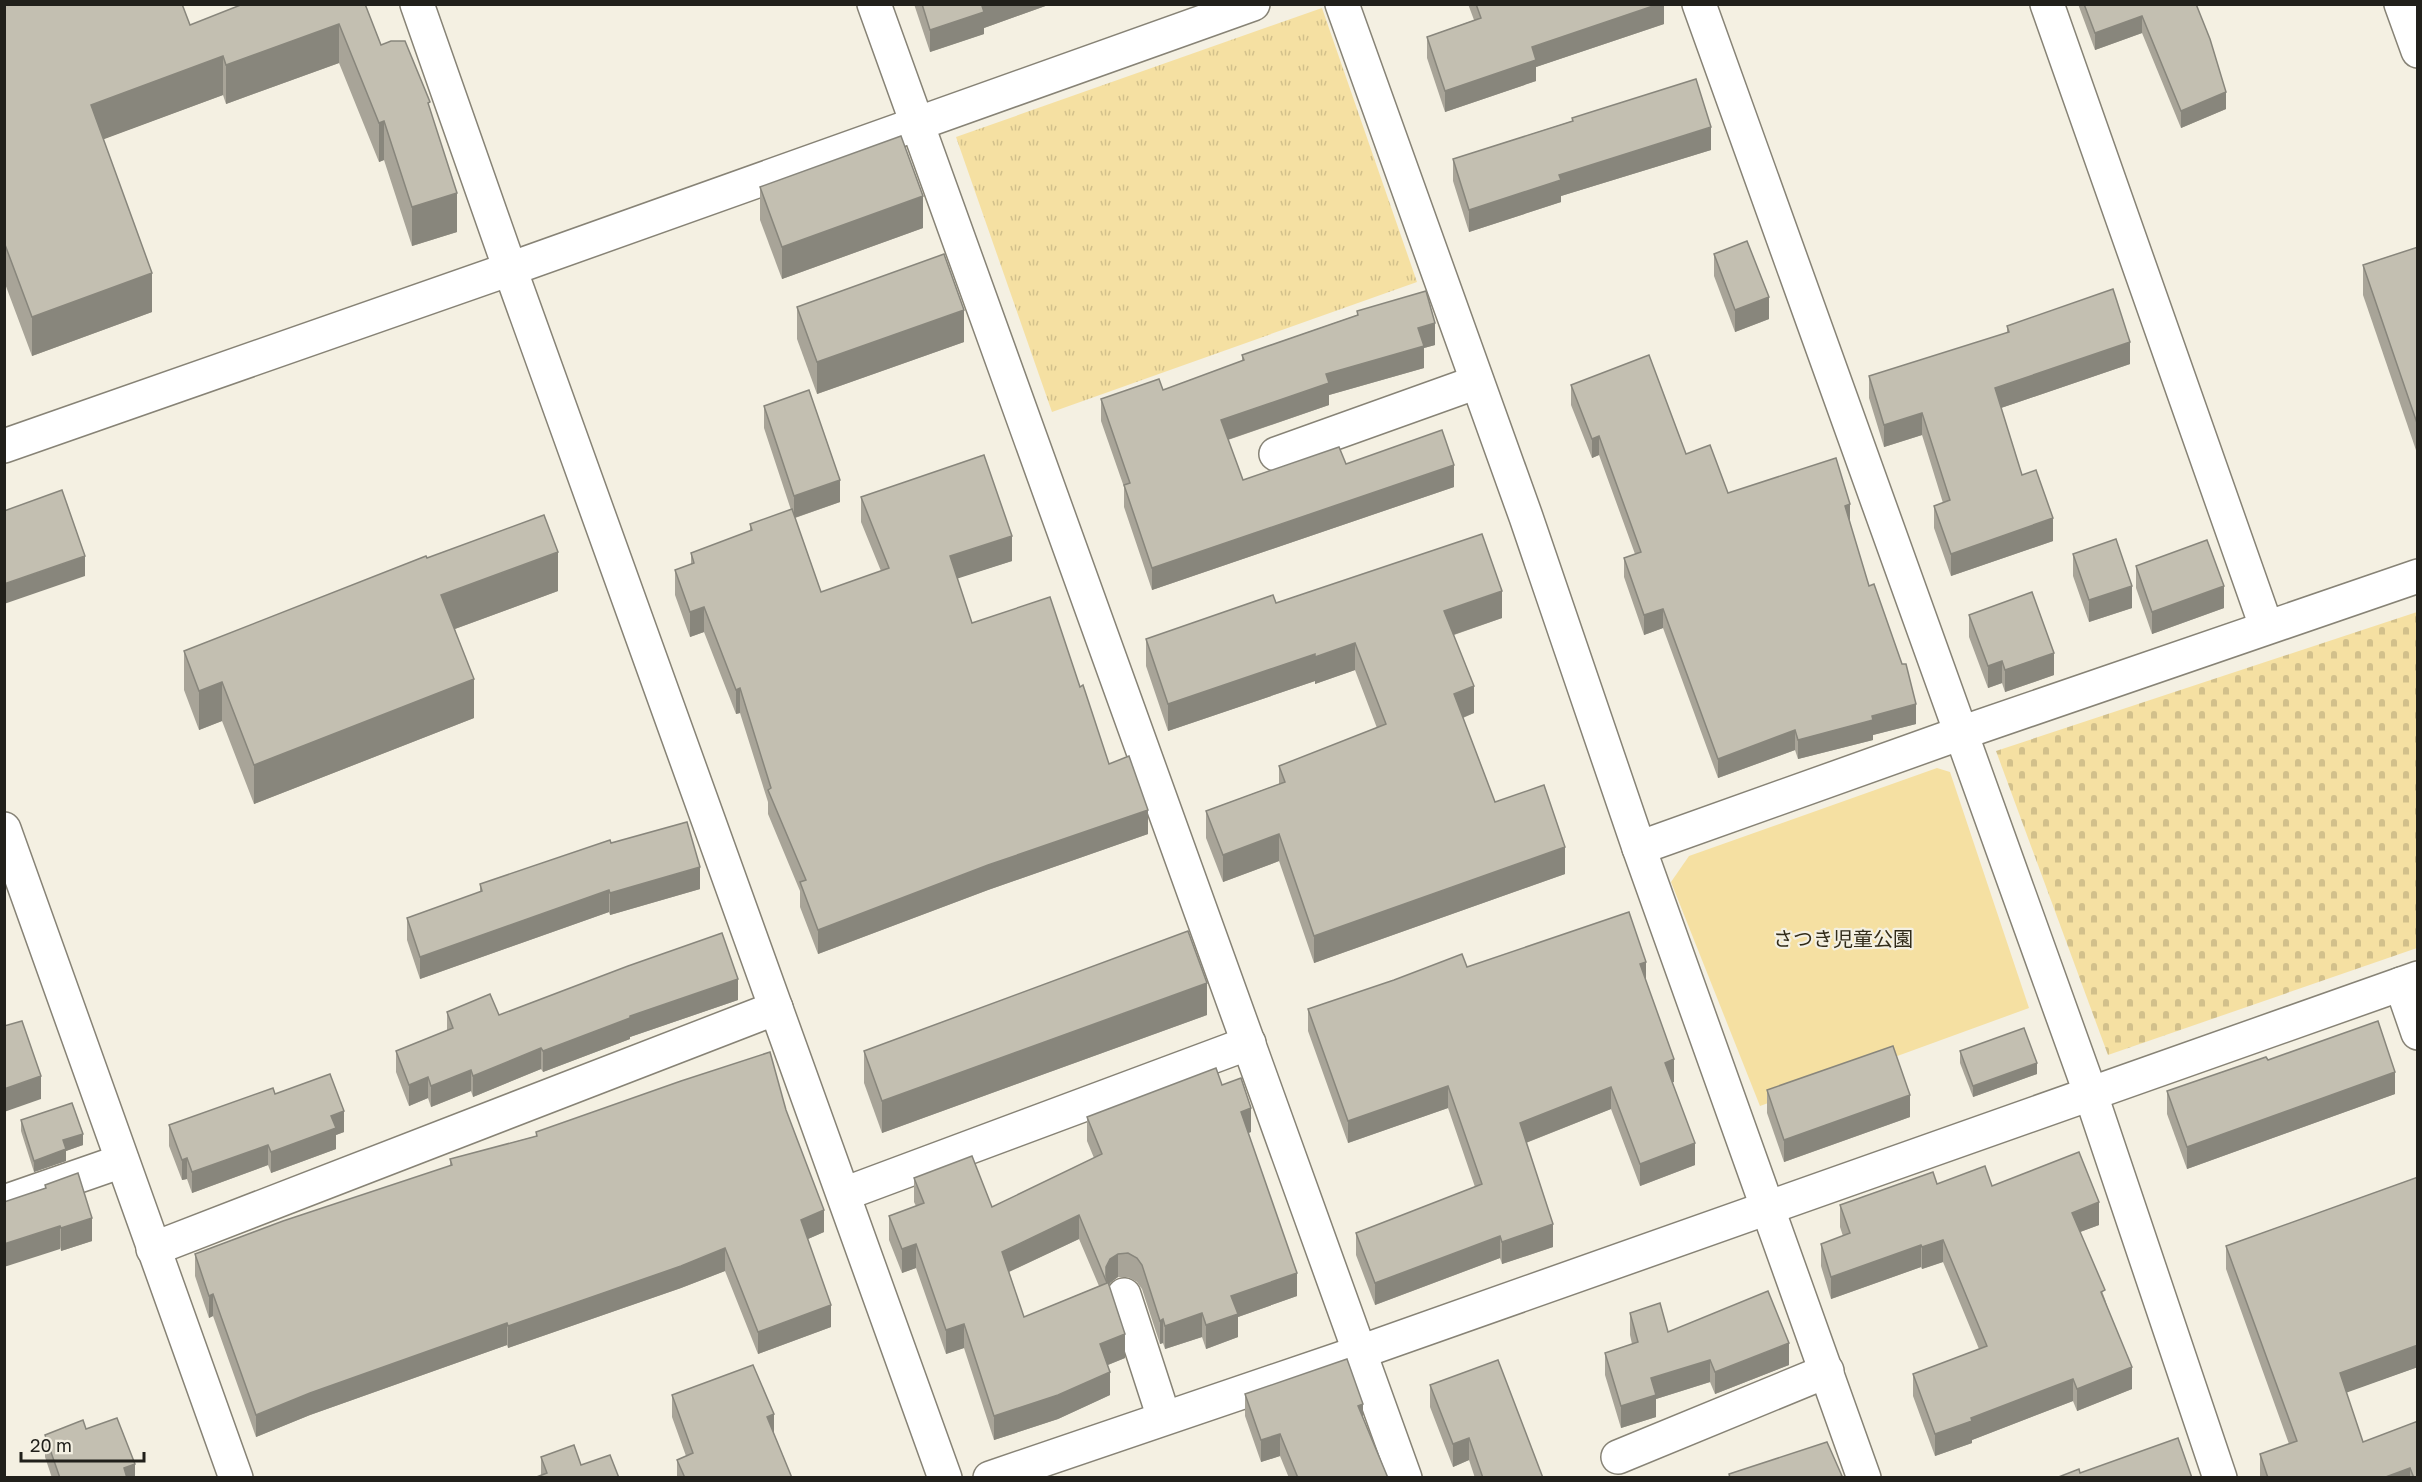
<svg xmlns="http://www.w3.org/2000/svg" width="2422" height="1482" viewBox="0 0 2422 1482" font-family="'Golos Text','Noto Sans JP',sans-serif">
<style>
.grass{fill:url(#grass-tufts)}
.cemetery{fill:url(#cemetery-stones)}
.green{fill:#f5e0a2}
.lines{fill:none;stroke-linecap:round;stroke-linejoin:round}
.street-casing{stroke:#878376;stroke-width:36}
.secondary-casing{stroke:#878376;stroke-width:36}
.street{stroke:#fff;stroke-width:33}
.secondary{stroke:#fff;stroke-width:33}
.wall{fill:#a8a498;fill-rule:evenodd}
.shaded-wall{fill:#88867c}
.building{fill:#c3bfb1;stroke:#88867c;stroke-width:1.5;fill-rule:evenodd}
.labels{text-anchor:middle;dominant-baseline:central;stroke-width:4.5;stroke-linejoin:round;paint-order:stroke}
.park-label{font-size:20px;fill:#312b19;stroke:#f4f0e2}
</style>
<defs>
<pattern id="grass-tufts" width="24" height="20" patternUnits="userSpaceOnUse" patternTransform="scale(1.5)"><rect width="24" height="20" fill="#f5e0a2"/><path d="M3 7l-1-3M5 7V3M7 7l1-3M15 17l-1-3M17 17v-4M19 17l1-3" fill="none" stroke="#d2c08b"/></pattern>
<pattern id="cemetery-stones" width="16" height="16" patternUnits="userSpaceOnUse" patternTransform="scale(1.5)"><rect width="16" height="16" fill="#f5e0a2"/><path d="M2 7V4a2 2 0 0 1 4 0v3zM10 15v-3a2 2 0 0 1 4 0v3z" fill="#d2c08b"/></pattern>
</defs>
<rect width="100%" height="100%" fill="#f4f0e2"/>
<path class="grass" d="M1322,8l95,274 -365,130 -96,-275z"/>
<path class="cemetery" d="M2417,612v336l-309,107 -112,-304z"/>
<path class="green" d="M1937,768l13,4 79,236 -269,98 -89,-224 18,-26z"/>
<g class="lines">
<g class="street-casing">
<g id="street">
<path d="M417,4l93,265 435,1209"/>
<path d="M874,4l531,1474"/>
<path d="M1342,4l184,513 113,331 225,630"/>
<path d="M1699,4l391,1088 130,386"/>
<path d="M2047,4l219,622"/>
<path d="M2401,4l17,47"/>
<path d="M4,446l506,-177 743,-265"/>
<path d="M1276,454l201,-72"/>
<path d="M4,829l232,649"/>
<path d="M1639,848l322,-115 457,-157"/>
<path d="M2401,984l17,49"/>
<path d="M844,1194l405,-151"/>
<path d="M4,1202l118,-41"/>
<path d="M153,1249l623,-241"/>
<path d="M1124,1295l40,123"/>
<path d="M1618,1457l209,-86"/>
</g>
</g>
<g class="secondary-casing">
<path id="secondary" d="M990,1478l370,-126 1058,-374"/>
</g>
<use href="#street" class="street"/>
<use href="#secondary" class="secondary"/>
</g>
<g class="wall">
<path d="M4,4l186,21 175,-21 16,41 49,63 27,124 -45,14 -28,-86 -5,2 -40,-99 -113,41 -3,-9 -120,44 49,173 -120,44 -28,-75z"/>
<path d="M914,4h137l-67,24v6l-54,18z"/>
<path d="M1468,4h196v20l-128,43v14l-91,31 -18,-54v-21l47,-17z"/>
<path d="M2078,4h118l30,105 -45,19 -39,-95 -47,17z"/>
<path d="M1572,118l139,32 -150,46v6l-92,30 -16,-51v-22l119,-38z"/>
<path d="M760,187l163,41 -141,51 -22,-59z"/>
<path d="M2418,247v209l-55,-161v-30z"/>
<path d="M1714,254l55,65 -34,13 -21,-56z"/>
<path d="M797,307l167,35 -147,52 -20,-55z"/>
<path d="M1357,311l78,34 -11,3v20l-95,27v10l-101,35 15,40 103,-16 108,23 -302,103 -28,-83v-20l-23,-66v-22l62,-9 79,-29v-6l115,-40z"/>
<path d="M2007,326l123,38 -129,44 21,67 31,66 -102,35 -17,-48v-22l9,-3 -21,-68 -38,12 -15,-49v-22l138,-43z"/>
<path d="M1571,385l115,69 42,39 122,30 19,63 47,138 -43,11v5l-75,19 -3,-9 -77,28 -55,-150 -19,7 -20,-58v-19l11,-4 -36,-99 -7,3 -21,-53z"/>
<path d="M764,406l76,96 -45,16 26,74 60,-21 -20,-49v-25l151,64 -55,17 15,45 108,64 29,77 39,70 -160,56 -170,64 -18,-47v-16l-32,-77v-12l-28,-89 -4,1 -32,-82 -14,5 -15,-42v-25l16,-6v-11l59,-22v-7l41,-14 -27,-82z"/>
<path d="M2073,554l59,54 -43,14 -16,-46z"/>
<path d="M427,558l131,33 -103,38 19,89 -220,86 -32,-83 -23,9 -15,-40v-39z"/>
<path d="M2136,566l88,42 -72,26 -16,-46z"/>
<path d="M1276,603l226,15 -48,17 20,78 -11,5 32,84 70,72 -251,89 -35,-102 -56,21 -17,-44v-27l73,-27v-18l98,-38 -22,-58 -40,14v-3l-147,50 -22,-65v-27z"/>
<path d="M1969,615l85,60 -49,17 -3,-9 -14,5 -19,-51z"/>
<path d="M611,843l89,46 -90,26 -1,-3 -189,67 -13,-39v-22l73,-26v-8z"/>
<path d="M1467,967l179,14 28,101h-2l23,83 -55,21 -29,-77 -85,34 27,104 -51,17 -2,-6 -125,47 -19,-50v-22l119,-46 -27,-79 -100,35 -40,-112v-22z"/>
<path d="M738,1000l-108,37v2l-87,33 -2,-3 -68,28 -2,-6 -40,16 -3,-9 -19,8 -13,-34v-21l51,-20v-19l52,3z"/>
<path d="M1207,1015l-325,118 -18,-50v-32z"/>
<path d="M1960,1051l77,23 -64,23 -13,-34z"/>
<path d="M2268,1060l127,34 -208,75 -20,-55v-23z"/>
<path d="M1222,1085l29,47 -3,1 49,163 -59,21v20l-32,12 -4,-12 -37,12 -2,-6 -3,1 -18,-55 -5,-7 -9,-5h-10l-8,6 -1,2 16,73 -17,7 2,30 -52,24 -64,21 -30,-92 -18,6 -30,-86 -14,5 -13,-33v-24l27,-10 -2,-4v-24l78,29 102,-49 -7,-17v-24zM1079,1239l20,47 -75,31 -15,-45z"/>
<path d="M1767,1090l143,27 -126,45 -17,-49z"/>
<path d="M275,1094l69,38 -8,3v14l-65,24 -3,-8 -76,28 -5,-14 -5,1 -13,-34v-21z"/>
<path d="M786,1110l38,122 -16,7 23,88 -73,27 -33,-83 -44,17 -173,60 -1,-3 -197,70 -54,22 -43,-121 -4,2 -14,-42v-22l255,-88v-7l86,-23v-4z"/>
<path d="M21,1120l62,25 -17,6v10l-32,11 -13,-41z"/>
<path d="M2418,1177v190l-72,25 17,50 55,-21v57h-158v-24l29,-10 -63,-175v-23z"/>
<path d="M1937,1184l55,2 107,39 -19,7 25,67 27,90 -55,22 -4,-10 -101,39v3l-37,13 -22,-60v-22l66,-25 -36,-87 -21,7 -1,-2 -90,32 -10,-33v-22l22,-8 -3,-9v-22z"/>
<path d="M45,1185l47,56 -31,10 -16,-63z"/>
<path d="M1630,1313l38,19 121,33 -74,29 -5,-12 -54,17v18l-35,11 -16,-53v-22l27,-9 -2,-9z"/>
<path d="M1430,1385l113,93h-68l-6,-18 -16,7 -23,-60z"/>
<path d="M1245,1394l118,23 25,61h-99l-9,-22 -19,6 -16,-46z"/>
<path d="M672,1395l102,39 18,44h-115v-18l9,-4 -14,-39z"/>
<path d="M86,1429l49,49h-83l-7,-21v-22z"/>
<path d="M541,1457l40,8 -40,10z"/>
</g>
<g class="shaded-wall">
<path d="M988,4h63l-67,24v6l-54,18v-22z"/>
<path d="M1659,4h5v20l-128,43v14l-91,31v-21l87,-44z"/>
<path d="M2142,16v17l-47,17v-17z"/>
<path d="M339,24v39l-113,41v-39z"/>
<path d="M223,56v39l-132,49v-39z"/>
<path d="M2226,92v17l-45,19v-17z"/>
<path d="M384,121v39l-5,2v-39z"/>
<path d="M1711,127v23l-150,46v6l-92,30v-22l90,-35z"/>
<path d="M457,193v39l-45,14v-39z"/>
<path d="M923,196v32l-141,51v-32z"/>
<path d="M152,273v39l-120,44v-39z"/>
<path d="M1769,297v22l-34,13v-22z"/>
<path d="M964,310v32l-147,52v-32z"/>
<path d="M1435,323v22l-11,3v20l-95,27v10l-108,37v-22l105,-46 92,-46z"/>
<path d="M2130,342v22l-135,46v-22z"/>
<path d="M1922,413v22l-38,12v-22z"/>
<path d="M1599,436v19l-7,3v-19z"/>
<path d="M1454,465v22l-302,103v-22z"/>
<path d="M840,480v22l-46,16v-22z"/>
<path d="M1850,504v19l-5,2v-19z"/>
<path d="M2053,518v23l-102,35v-22z"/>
<path d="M1012,536v25l-62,20v-25z"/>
<path d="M558,552v39l-117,43v-39z"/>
<path d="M85,556v20l-81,28v-20z"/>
<path d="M2132,586v22l-43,14v-22z"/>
<path d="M2224,586v22l-72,26v-22z"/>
<path d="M1502,591v27l-58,20v-27z"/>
<path d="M704,607v25l-14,5v-25z"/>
<path d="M1663,609v19l-19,7v-20z"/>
<path d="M1355,643v27l-40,14v-27z"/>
<path d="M2054,653v22l-49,17v-22z"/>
<path d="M1315,654v27l-147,50v-27z"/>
<path d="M2002,661v22l-14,5v-22z"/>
<path d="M474,679v39l-220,86v-39z"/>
<path d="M222,682v39l-23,9v-39z"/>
<path d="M1474,686v27l-20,8v-27z"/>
<path d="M740,688v25l-4,1v-24z"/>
<path d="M1916,704v20l-43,11v5l-75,19v-19l74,-24z"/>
<path d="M1795,730v20l-77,28v-19z"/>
<path d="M1148,810v24l-160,56 -170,64v-24l170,-65z"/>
<path d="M1279,834v27l-56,21v-27z"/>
<path d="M1565,847v27l-251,89v-27z"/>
<path d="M700,867v22l-90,26v-22z"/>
<path d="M609,890v22l-189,67v-22z"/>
<path d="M1646,962v22l-6,-20z"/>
<path d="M738,979v21l-108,37v2l-87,33v-21l87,-35z"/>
<path d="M1207,983v32l-325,118v-32z"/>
<path d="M541,1048v21l-68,28v-21z"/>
<path d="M1674,1059v23l-9,3v-22z"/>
<path d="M2037,1063v11l-64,23v-11z"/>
<path d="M471,1070v21l-40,16v-21z"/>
<path d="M2395,1072v22l-208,75v-22z"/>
<path d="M41,1076v23l-37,13v-23z"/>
<path d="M428,1077v21l-19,8v-21z"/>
<path d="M1448,1086v22l-100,35v-22z"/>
<path d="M1611,1087v22l-91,36v-22z"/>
<path d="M1910,1095v22l-126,45v-22z"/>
<path d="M1251,1108v24l-10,4v-24z"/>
<path d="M344,1111v21l-8,3v14l-65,24v-21l60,-36z"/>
<path d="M83,1134v11l-17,6v10l-32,11v-11l29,-21z"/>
<path d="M1695,1143v22l-55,21v-22z"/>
<path d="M268,1145v20l-76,28v-21z"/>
<path d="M187,1158v21l-5,1v-20z"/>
<path d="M2099,1202v23l-27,10v-22z"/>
<path d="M824,1210v22l-23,10v-22z"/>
<path d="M1079,1215v24l-77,36v-23z"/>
<path d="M92,1218v23l-31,10v-23z"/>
<path d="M1553,1224v23l-51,17v-22z"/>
<path d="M60,1226v23l-56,18v-23z"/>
<path d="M1500,1236v22l-125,47v-22z"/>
<path d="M1943,1240v22l-21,7v-22z"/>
<path d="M916,1244v24l-14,5v-24z"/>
<path d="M1921,1245v22l-90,32v-22z"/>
<path d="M725,1248v23l-44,17 -173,60v-22z"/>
<path d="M1118,1254v23l-8,6 -3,5v-5l-1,-4v-12l4,-8z"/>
<path d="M1297,1273v23l-59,21v20l-32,12v-24l25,-29z"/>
<path d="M213,1294v22l-4,2v-22z"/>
<path d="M831,1305v22l-73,27v-22z"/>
<path d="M1202,1313v24l-37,12v-23z"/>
<path d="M1163,1319v24l-3,1v-23z"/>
<path d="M507,1323v22l-197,70 -54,22v-22l54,-22z"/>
<path d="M964,1324v24l-18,6v-24z"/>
<path d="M1125,1334v24l-25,10v-24z"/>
<path d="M1789,1343v22l-74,29v-22z"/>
<path d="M2418,1345v22l-78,28v-22z"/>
<path d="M1710,1360v22l-54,17v18l-35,11v-22l30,-28z"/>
<path d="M2132,1367v22l-55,22v-22z"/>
<path d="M1110,1372v23l-52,24 -64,21v-24z"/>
<path d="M2073,1379v22l-101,39v3l-37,13v-22l36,-16z"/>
<path d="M1363,1404v22l-5,-20z"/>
<path d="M774,1414v22l-7,-19z"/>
<path d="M1280,1434v22l-19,6v-22z"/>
<path d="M1469,1438v22l-16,7v-23z"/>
<path d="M135,1464v14h-11v-10z"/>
<path d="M2410,1468v10h-27z"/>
</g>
<g class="building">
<path d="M4,4h178l8,21 53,-21h122l16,41 10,-4h14l25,61 -2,1 29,90 -45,14 -28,-86 -5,2 -40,-99 -113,41 -3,-9 -132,49 61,168 -120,44 -28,-75z"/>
<path d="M922,4h66l-6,2 2,6 -54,18z"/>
<path d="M1476,4h183l-127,43 4,13 -91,31 -18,-54 54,-19z"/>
<path d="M2084,4h112l14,35 16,53 -45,19 -39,-95 -47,17z"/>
<path d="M1696,79l15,48 -152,48 2,5 -92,30 -16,-51 120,-38 -1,-3z"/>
<path d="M901,136l22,60 -141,51 -22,-60z"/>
<path d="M1747,241l22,56 -34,13 -21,-56z"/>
<path d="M2418,247v179l-55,-161z"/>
<path d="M944,254l20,56 -147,52 -20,-55z"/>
<path d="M2113,289l17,53 -135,46 27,87 14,-5 17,48 -102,36 -17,-48 16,-6 -28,-87 -38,12 -15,-49 140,-44 -2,-6z"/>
<path d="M1426,291l9,32 -17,5 6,18 -98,28 3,9 -108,37 22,60 96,-33 7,17 96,-34 12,35 -302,103 -28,-83 6,-2 -29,-84 58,-20 4,11 81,-30 -2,-5 116,-40 -1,-4z"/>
<path d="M1649,355l37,99 24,-9 18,48 108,-35 14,46 -5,2 24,80 5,-2 28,80h4l10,40 -44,12 1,4 -75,20 -3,-10 -77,29 -55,-150 -19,6 -20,-57 17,-6 -42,-116 -7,3 -21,-54z"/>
<path d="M809,390l31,90 -46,16 -30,-90z"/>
<path d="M984,455l28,81 -62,20 22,67 78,-26 30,90 3,-2 26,79 20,-8 19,54 -160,55 -170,65 -18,-48 6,-2 -38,-90 3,-2 -31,-100 -4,2 -32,-83 -14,5 -15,-42 19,-7 -3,-10 61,-23 -2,-6 42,-15 29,83 68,-24 -28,-71z"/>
<path d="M62,490l23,66 -81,28v-73z"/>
<path d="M544,515l14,37 -117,43 33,84 -220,86 -32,-83 -23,9 -15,-40 242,-95 1,2z"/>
<path d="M1482,534l20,57 -58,20 30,75 -20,8 41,108 49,-17 21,62 -251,89 -35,-102 -56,21 -17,-44 79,-29 -6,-16 107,-42 -31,-81 -40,14v-3l-147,50 -22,-65 127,-44 3,8z"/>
<path d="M2116,539l16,47 -43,14 -16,-46z"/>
<path d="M2207,540l17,46 -72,26 -16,-46z"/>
<path d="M2032,592l22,61 -49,17 -3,-9 -14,5 -19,-51z"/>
<path d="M687,822l13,45 -90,26 -1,-3 -189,67 -13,-39 75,-27 -2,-7 130,-44 1,3z"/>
<path d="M1629,912l17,50 -6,2 34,95 -9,4 30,80 -55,21 -29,-77 -91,36 33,101 -51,18 -2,-6 -125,47 -19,-50 126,-49 -34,-98 -100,35 -40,-112 86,-29 68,-26 5,13z"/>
<path d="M1188,931l19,52 -325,118 -18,-50z"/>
<path d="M722,933l16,46 -108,37v2l-87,33 -2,-3 -68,28 -2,-6 -40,16 -3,-9 -19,8 -13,-34 57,-23 -6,-16 43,-18 9,21 129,-49z"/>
<path d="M22,1021l19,55 -37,13v-63z"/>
<path d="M2378,1021l17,51 -208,75 -20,-56 99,-34 2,3z"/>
<path d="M2024,1028l13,35 -64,23 -13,-35z"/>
<path d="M1893,1046l17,49 -126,45 -17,-50z"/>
<path d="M770,1052l16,58 38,100 -23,10 30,85 -73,27 -33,-84 -44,18 -173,60 -1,-3 -197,70 -54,22 -43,-121 -4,2 -14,-42 88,-33 169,-56 -2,-6 87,-23 -1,-4 145,-51z"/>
<path d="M1216,1068l6,17 19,-7 10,30 -10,4 56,161 -66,23 7,18 -32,11 -4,-12 -37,13 -2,-7 -3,2 -18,-56 -5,-7 -9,-5 -10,1 -8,5 -4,8v9l19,58 -25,10 10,28 -52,23 -64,21 -30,-92 -18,6 -30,-86 -14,5 -13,-33 35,-13 -10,-25 58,-22 20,51 110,-53 -15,-37zM1079,1215l28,68 -83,34 -22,-65z"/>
<path d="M330,1074l14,37 -13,5 5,12 -65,24 -3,-7 -76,27 -5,-14 -5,2 -13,-35 104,-37 2,6z"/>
<path d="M72,1103l11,31 -20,6 3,9 -32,12 -13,-41z"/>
<path d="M2079,1152l20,50 -27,11 33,77 -4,2 31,75 -55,22 -4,-10 -102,39 1,3 -37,13 -22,-60 74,-28 -44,-106 -21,7 -1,-2 -90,32 -10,-33 29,-11 -10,-28 93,-33 4,12 48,-18 7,20z"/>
<path d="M78,1173l14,45 -31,10 -1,-2 -56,18v-42l42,-14 -1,-3z"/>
<path d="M2418,1177v168l-78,28 23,69 55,-21v57h-4l-4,-10 -27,10h-115l-8,-24 37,-13 -71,-195z"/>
<path d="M1768,1291l21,52 -74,29 -5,-12 -59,18 5,17 -35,11 -16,-53 33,-11 -8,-29 30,-10 8,29z"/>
<path d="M1347,1359l16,45 -5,2 30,72h-90l-18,-44 -19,6 -16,-46z"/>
<path d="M1498,1360l45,118h-60l-14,-40 -16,6 -23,-59z"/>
<path d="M753,1365l21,49 -7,3 25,61h-107l-8,-18 16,-7 -21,-58z"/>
<path d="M117,1418l18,46 -11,4 3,10h-67l-15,-43 38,-15 3,9z"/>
<path d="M2178,1438l14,40h-136l23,-9 1,4z"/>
<path d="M1827,1442l15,34 -6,2h-106l-1,-4z"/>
<path d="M574,1445l7,20 29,-10 9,23h-85l13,-5 -6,-16z"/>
</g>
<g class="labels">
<g class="park-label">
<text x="1843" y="938">さつき児童公園</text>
</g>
</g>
<rect width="2422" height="1482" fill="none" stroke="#21201b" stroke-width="12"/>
<path d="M21 1452v9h123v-9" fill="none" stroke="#21201b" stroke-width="3"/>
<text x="30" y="1452" font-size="18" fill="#21201b" stroke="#f4f0e2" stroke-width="4.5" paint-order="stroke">20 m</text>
</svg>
